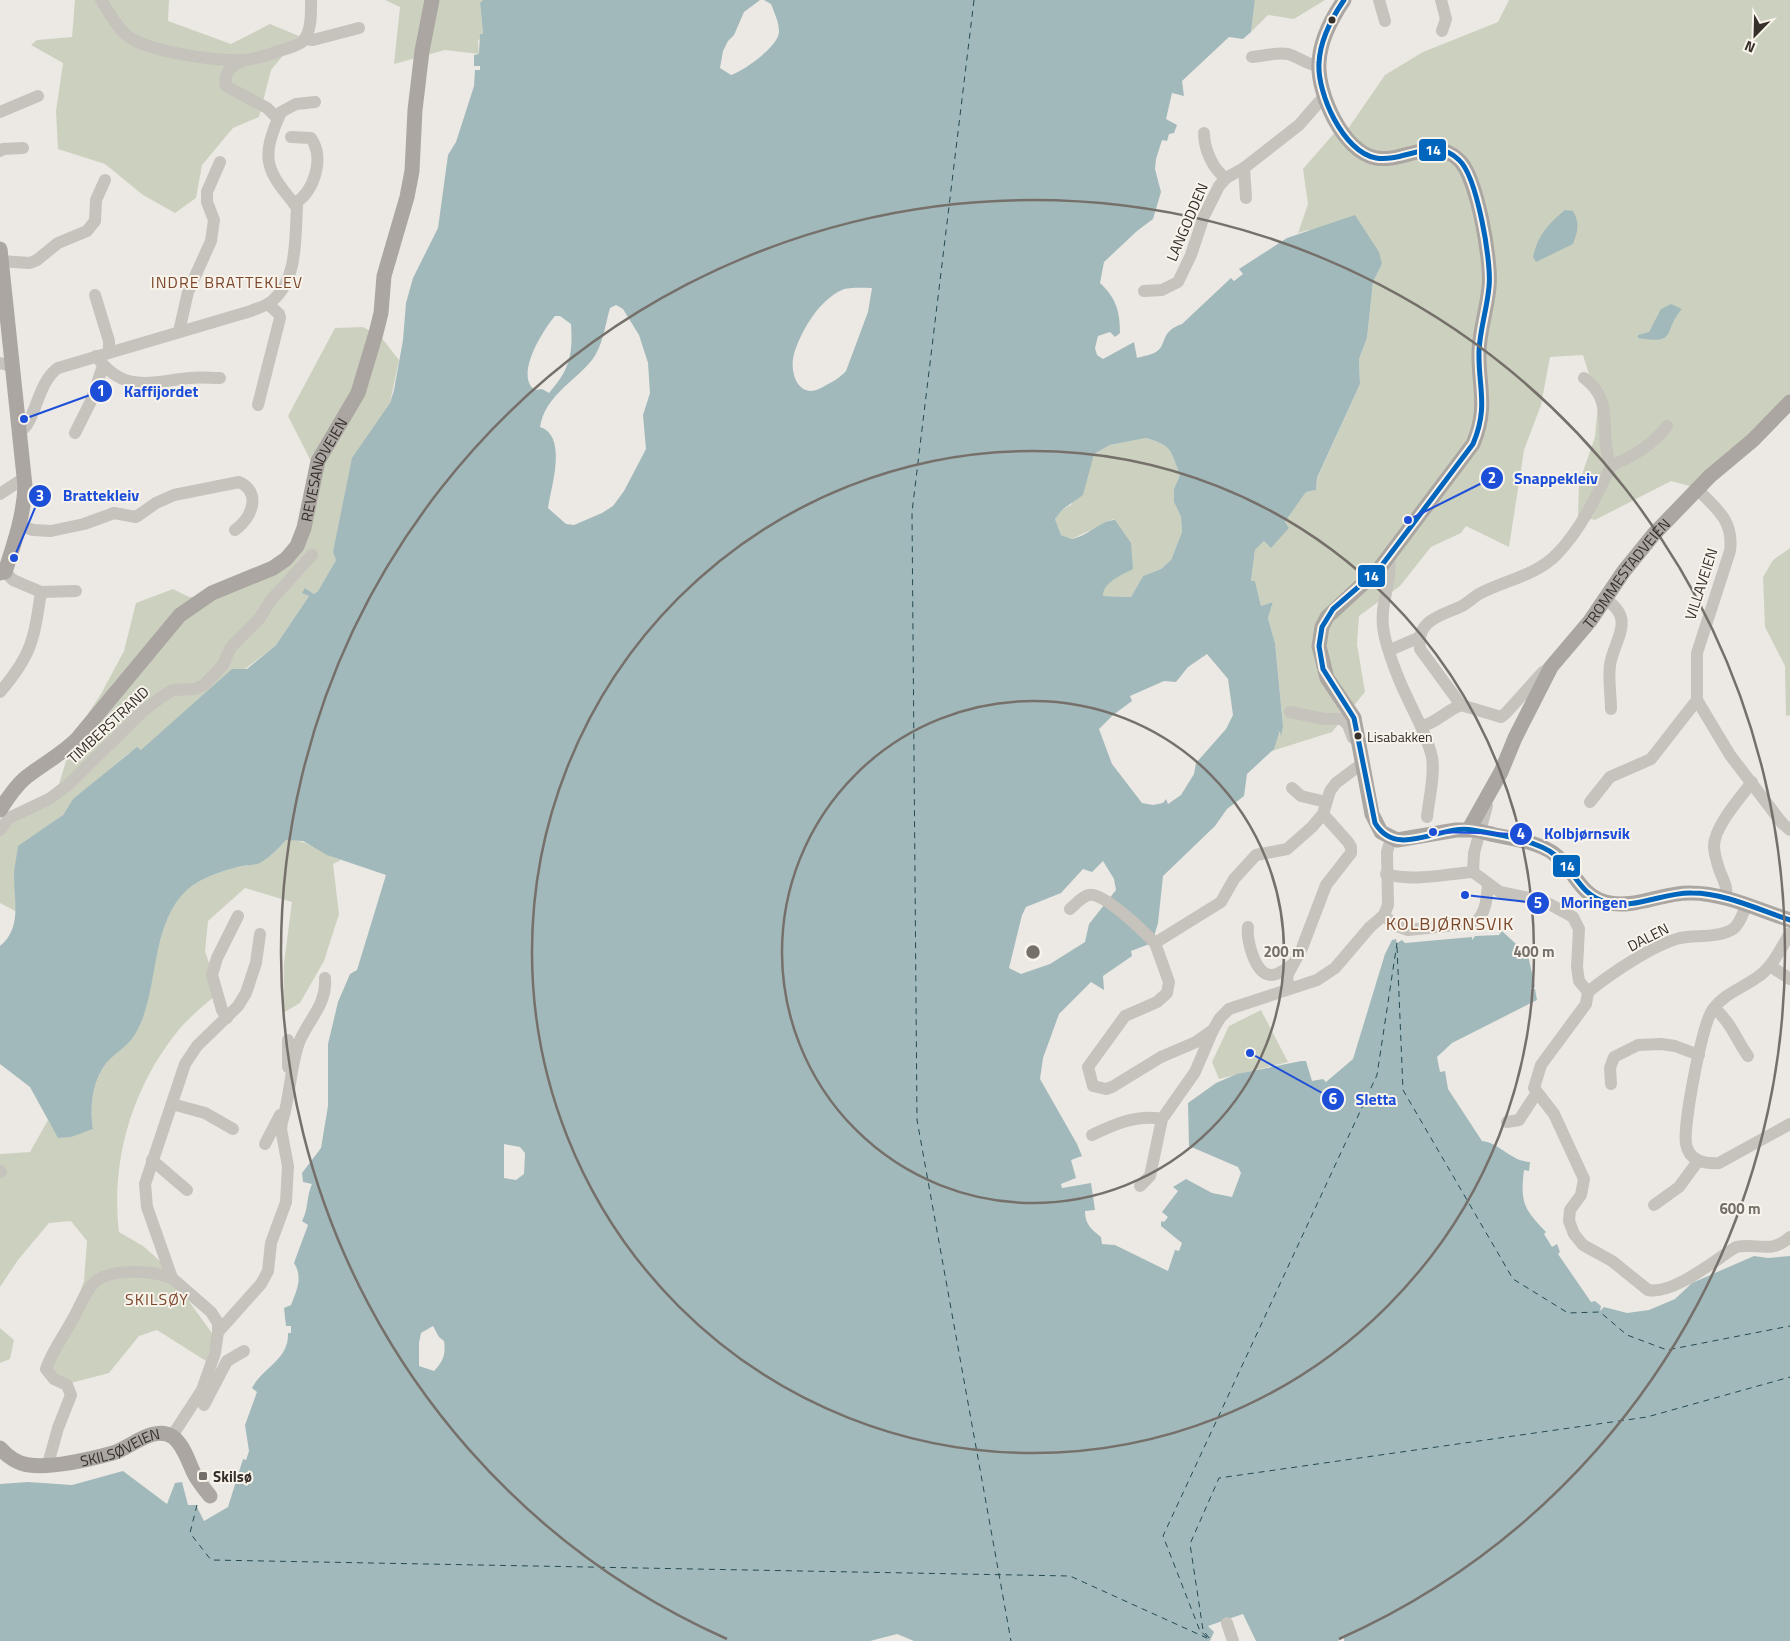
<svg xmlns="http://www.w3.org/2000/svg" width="1790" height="1641" viewBox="0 0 1790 1641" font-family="'Titillium Web',sans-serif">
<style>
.green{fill:#ccd1bf}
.water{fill:#a2b9bb;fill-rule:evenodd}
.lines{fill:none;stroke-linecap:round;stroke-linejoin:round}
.ferry{stroke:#244b53;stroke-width:1;stroke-dasharray:6 5;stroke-linecap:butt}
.minor{stroke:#c6c2bc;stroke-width:12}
.major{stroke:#aba6a1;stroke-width:15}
.major-bridge{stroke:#aba6a1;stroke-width:15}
.bus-1-casing{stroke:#f8f4ec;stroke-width:9}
.bus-1{stroke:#0065bd;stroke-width:5}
.ring{fill:none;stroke:#76706b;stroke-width:2.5}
.bus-dot{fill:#362f2a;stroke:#f8f4ec;stroke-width:2}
.poi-dot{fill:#76706b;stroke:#f8f4ec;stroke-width:2}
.labels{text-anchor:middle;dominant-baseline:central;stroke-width:4;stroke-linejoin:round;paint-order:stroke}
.bus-label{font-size:14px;fill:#362f2a;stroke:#f8f4ec;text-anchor:start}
.street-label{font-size:15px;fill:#362f2a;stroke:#f8f4ec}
.poi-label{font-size:15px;font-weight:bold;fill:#362f2a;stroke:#f8f4ec;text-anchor:start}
.neighbourhood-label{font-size:16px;letter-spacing:1px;fill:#7c482d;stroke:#f8f4ec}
.quarter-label{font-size:18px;letter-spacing:1px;fill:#7c482d;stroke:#f8f4ec}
.centre{fill:#76706b;stroke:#f8f4ec;stroke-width:2.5}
.ring-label{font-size:15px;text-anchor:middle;font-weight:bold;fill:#76706b;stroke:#f8f4ec;stroke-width:4;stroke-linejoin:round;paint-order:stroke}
.leader{fill:none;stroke:#1d4ed8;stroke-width:2}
.callout-dot{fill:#1d4ed8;stroke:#f8f4ec;stroke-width:2}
.mark-label{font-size:15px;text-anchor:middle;font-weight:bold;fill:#fff}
.callout-label{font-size:16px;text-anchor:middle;font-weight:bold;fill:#1d4ed8;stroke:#f8f4ec;stroke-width:4;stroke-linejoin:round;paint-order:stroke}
.line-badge{stroke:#f8f4ec;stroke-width:2}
.badge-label{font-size:14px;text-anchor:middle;font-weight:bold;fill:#fff}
</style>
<rect width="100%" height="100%" fill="#ece9e4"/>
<g class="green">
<path d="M75,0h94l-1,21 63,23 39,-20 29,12 -28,34 -12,47 -26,11 -31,37 -6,33 -21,15 -32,-18 -38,-31 -47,-15 -2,-38 7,-48 -32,-18 6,-5 35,-3z"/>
<path d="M385,0h98l-3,4 3,30 -5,7 1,13 -34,-4 -51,14 6,-57z"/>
<path d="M1255,0h70l-31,19 -26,-4 -17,17z"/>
<path d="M1509,0h281v404l-93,84 -26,-7 -76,39 -17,-4 1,-33 16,-46 3,-34 -15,-48 -33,2 -9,48 -17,45 -15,97 -43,-21 -5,7 -30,14 -31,39 -41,30 -2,28 8,48 -33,40 -60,19 11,-25 -8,-83 -7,-25 5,-16 -12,4 -6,-25h-4l4,-31 9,-9 7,6 14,-25 21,-30 10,-2 1,-11 43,-95 -1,-25 8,-21 6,-56 9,-18 -74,-34 -10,3 10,-29 -5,-35 33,-38 7,5 42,-61 38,-23 75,-30z"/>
<path d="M363,327l18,10 18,23 -9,43 -54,157 -18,31 -4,3 -9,-6 4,8 -33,49 -136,106 -11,2 -58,49 -8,13 -37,27 -5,2 -7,32 3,36 -17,-9v-71l59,-48 15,-49 27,-41 23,-43 12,-48 37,-14 16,8 28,1 69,-34 33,-87 -31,-61 47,-88z"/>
<path d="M1146,438c27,8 24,12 34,37l-6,15v12l7,15 1,15 -11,28 -10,9 -18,7 -12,21 -29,-1c1,-14 20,-21 31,-28l-20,-49 -41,20 -11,-4 -6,-16 8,-10 8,-4 23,-51 16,-9z"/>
<path d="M1790,548v167l-4,1 -1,-50 -20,-39 -2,-50 10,-17z"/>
<path d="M286,840c17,-3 38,14 55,20l-8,4 6,50 -15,47 -24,42 -17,10 1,-50 8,-61 -47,-14 -37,33 -3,30 14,41c-12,11 -26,22 -37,34 -48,56 -72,133 -63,206l24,14 17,15 54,75 -8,25 -49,-31 -18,6 -30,37 -46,12 -13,-11 34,-93 3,-40 -16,-20 -22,2 -31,37 -18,27v-133l30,-2 18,-32 11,18 34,-9c-4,-23 0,-50 15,-68 12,-15 24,-16 32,-37 18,-42 11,-101 47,-134 13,-12 37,-20 55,-24 6,-1 13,-1 18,-4 10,-5 19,-14 26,-22z"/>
<path d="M1261,1010l27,52 -69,17 -7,-17 17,-36z"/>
<path d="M0,1328l14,12 -4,19 -10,4z"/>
</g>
<g class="water">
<path d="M483,0h277l-16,12 -10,23 -6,6 -5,10 -3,17 11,7c12,-4 49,-29 48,-44 0,-9 -5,-19 -8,-27l-7,-4h491l-4,32 -8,7 -14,-2 -47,44 2,15 -12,-3 -6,26 11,6 -3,8 -5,1 -2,7 -5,-1 -6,19 -1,10 6,23 -8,27 -16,12 -33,31 -4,21c16,15 20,28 20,50l-5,4 -5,-5 -12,4 -3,12 2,7 6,4 31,-17 3,16c6,-2 14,-3 19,-6 12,-8 3,-20 26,-28l49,-46 3,3 9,-7 -4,-5 48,-31 68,-23 24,37 3,12 -9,18 -6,56 -8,21 1,25 -43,94 -1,12 -10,2 -21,30 4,6 -18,20 -7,-7 -9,9 -4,31h4l6,25 12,-4 -5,16 7,25 8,83 -2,11 -1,-6 -6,18 -27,25 -3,22 -17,13 -12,17 -52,50 -5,47 -6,20 -21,8 1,5 -29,20 1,14 -13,-8 -32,32 -16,44 -3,21 37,65 5,12 -11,4 5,18 -15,6 1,4 29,-5 4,27 -10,1c0,13 6,18 16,26l1,7 13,1 53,26 7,-21 4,1 3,-8 -21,-17v-5l3,1 4,-5 -6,-5 16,-21 -5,-4 13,-8 26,14 20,4 9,-24 -3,-6 -49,-21 -1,-43 28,-20 21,-9 64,-13h5l6,20 11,-2 3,3 27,-23 32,-105 7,-14 4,-1 1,4 5,-3 3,3 67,-6v3l3,-4 24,-1 3,-4 26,24 7,32 -5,2h5l2,11 -85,43 -15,14 3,15 5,-1 3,18 34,52c18,2 28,20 48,21l-1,9 -5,-1c-4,33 0,39 22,62l-2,2 8,13 5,-3 3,8 -2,2 33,48 4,-1 6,5 -1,5 4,-4 23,6 22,-3 26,-11 17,-16 62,-27 14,2 22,-2v385h-446v-3h-2l-4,3h-82l-13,-27 -35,12 6,6 -4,9h-296l-17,-7 -27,7h-870v-157l28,-2 44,3 51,-14 44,33 8,-21 7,-1 6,23h8l8,16 24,-14 15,-48 3,1 3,-9 -4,-26 12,-33 -5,-4c11,-21 37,-28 36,-55h3v-7h-5l-2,-18 7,-3c6,-15 12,-28 3,-42l14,-38 -6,-4c7,-13 4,-24 10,-37l-9,-2 -1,-9 19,-25 7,-42v-62l10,-42 12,-28 7,-4 29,-95 -59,-20 -24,-14 -17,-1c-7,8 -16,17 -26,23 -5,2 -12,2 -18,3 -18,4 -42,12 -55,24 -38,36 -27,98 -50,141 -7,13 -16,18 -26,27 -18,17 -22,48 -18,71l-22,8 -13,1 -28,-51 -30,-23v-118c22,-18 14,-45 14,-69 0,-10 3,-21 4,-31l45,-31 10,-16 64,-52 4,3 91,-81h15l29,-24 33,-49 -7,-3 3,-5 9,6 4,-3 18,-31 -3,-8 19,-94 38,-55 4,-13 9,-50 3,-37 7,-25 25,-50 10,-73 8,-13 18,-56 1,-16h5v-4h-6v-11l5,-1 1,-20h3l-3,-31zM872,288l-4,24 -22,59c-7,8 -16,12 -25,17 -23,12 -32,-16 -27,-34 7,-23 25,-54 48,-64 7,-3 22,-2 30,-2zM616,305l7,4 16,26 9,28 2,30 -7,22 3,34 -22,42 -11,15 -11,7 -28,12 -8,-1 -18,-16c3,-21 20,-72 -8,-81 5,-31 34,-45 52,-67 11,-14 13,-35 18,-52zM555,316h5l11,8c2,30 -1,45 -22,69l-7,-4 -7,1c-21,-14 8,-60 20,-74zM1146,438c27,8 24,12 34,37l-6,14v13l7,15 1,15 -11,28 -10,9 -18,7 -12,21 -28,-1c0,-14 19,-21 30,-27l-2,-26 -16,-23c-16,1 -27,16 -43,19l-11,-4 -6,-16 8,-10 20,-14 11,-41 16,-9zM1207,654l21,25 5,36 -7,14 -30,34 -2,11 -13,21 -13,9 -2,-5 -3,4 -10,2 -11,-2 -30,-39 -13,-35 14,-14 19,-14 -2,-5 34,-15 12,1 12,-15zM1103,861l11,18 2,11 -27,34 -4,18 -35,22 -29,10 -12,-6 13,-53 4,-8 35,-14 22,-24 9,3zM504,1144l16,3 5,6 -1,21 -8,6 -12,-2zM433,1326l6,11 5,4c2,14 -1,20 -10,30l-15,-5v-23l2,-10z"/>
<path d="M1565,210l8,1c7,12 5,20 0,33l-37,18 -3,-5c4,-21 16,-34 32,-47z"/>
<path d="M1671,304l11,5c-20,22 -3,36 -44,29v-3l11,-3 12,-23z"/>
</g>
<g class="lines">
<g class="ferry">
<path d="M974,0l-62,512 5,608 94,521"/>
<path d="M1397,947l6,143 110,189 55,34 32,-1 27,23 40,15 123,-24"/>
<path d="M197,1505l-7,28 21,27 859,16 139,63"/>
<path d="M1207,1637l-7,-6 -37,-95 214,-461 20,-132"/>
<path d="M1209,1638l-6,-8 -13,-86 29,-66 428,-61 143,-40"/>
</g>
<g class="minor">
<path d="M101,0c9,14 17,30 31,39 22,13 87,23 113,21 12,-1 26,-6 37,-10 7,-2 16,-4 21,-9 9,-10 8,-29 8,-41"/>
<path d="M1379,0l6,21"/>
<path d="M1441,0l5,19 -4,12"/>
<path d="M305,39l8,1 46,-12"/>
<path d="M1252,57c11,-1 25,-5 36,-3 11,3 19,11 31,12"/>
<path d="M245,60c-12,4 -22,12 -19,26l41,22 11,11"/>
<path d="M0,112l38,-16"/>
<path d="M1204,133c0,16 9,37 22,45"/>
<path d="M291,137l20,1c14,21 3,54 -17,66"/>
<path d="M0,151l3,-2 20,-1"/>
<path d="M1244,168l2,30"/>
<path d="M0,261l30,2 7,-3 21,-17 29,-12 8,-10 1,-21 9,-20"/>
<path d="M1144,291l18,-1 16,-8 13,-27 13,-39 15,-30 7,-8 18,-10 55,-43 20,-23 6,-4"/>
<path d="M95,295l14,46v11"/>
<path d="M181,331l-1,-4 8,-35 23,-51 3,-21 -7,-18v-10l13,-30"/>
<path d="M96,356c28,38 54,26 93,22 10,-1 21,0 31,0"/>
<path d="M0,363l11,3"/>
<path d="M258,405l22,-87 -1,-4 -11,-10"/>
<path d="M20,431c15,-6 17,-49 38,-63l193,-57c7,-3 15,-5 21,-10 26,-21 23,-64 25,-94 -32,-38 -37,-48 -16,-95l15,-8 19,-2"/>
<path d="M75,433l16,-32 12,-35"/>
<path d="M1611,466c22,-10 42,-21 56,-40"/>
<path d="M1697,489c20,20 37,32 33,62l-33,102v47l33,55 52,68 8,7"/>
<path d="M0,494l18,-12 7,-1"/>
<path d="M19,525l14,5 18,1 33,-7 30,-11 22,4 20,-14 18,-8 65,-13c23,10 13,36 -4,48"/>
<path d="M1389,557c4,24 -11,49 -5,76 3,17 15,48 23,64 9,20 20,38 25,60 3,19 -3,41 -5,60"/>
<path d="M5,572l8,8 28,12 35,-1"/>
<path d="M1605,599c32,20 9,40 5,66 -2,14 1,30 1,44"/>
<path d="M1390,650l28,-12"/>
<path d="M1549,668l-7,5 -36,40 -5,4 -40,-12 -41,-56c-4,-28 19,-33 40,-42 7,-3 12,-9 19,-13 26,-14 57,-18 78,-40 24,-25 39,-57 54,-88 -14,-33 6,-64 -27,-88"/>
<path d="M0,692c32,-37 34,-53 41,-100"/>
<path d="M1290,712l34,7h18l6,6 5,13"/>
<path d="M1422,726c13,-2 25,-16 39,-21"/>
<path d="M1364,767l-8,1 -20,15 -6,8 -7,23 -11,13 -25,22 -31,6 -22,24 -13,23 -66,41 14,39 -2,11 -10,9 -32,14 -37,51 5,19 13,3 6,-2 49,-30 35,-15 17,-12 7,-12 9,-9 88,-29 18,-12 35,-41 14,-12 4,-10 -1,-53 4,-13"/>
<path d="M1292,788l9,8 25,6"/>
<path d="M1590,802l20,-25 41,-18 46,-59"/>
<path d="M0,830l9,-12 40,-19 19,-14 75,-74 20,-15 10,-6 22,-1 9,-4 19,-20 8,-18 28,-28 12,-19 41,-45"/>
<path d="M1473,872l1,-19 13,-47"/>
<path d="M1386,874c29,8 57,0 87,-2l27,20 44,9 29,16 6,12 -2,38 2,14 9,11 -2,12 -45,61 -7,23 20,26 30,65 -3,16 -11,15 -1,11 5,13 9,11 29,16 36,29c25,5 67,-30 88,-43 22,-5 34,8 54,-10"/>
<path d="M1725,899c4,-11 -2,-19 -6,-30 -2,-7 -5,-15 -5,-23 0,-19 26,-48 38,-64"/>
<path d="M1070,909c5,-4 12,-13 19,-14 14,-4 56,38 66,48"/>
<path d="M1384,915l10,10 14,5 67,-7c11,-10 12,-25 13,-39"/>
<path d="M1248,927c-2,12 7,49 24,48 7,0 15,-7 21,-11"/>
<path d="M1790,933c-9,15 -17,33 -31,43 -16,12 -34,17 -46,33 -11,15 -30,116 -27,135 3,17 19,20 33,19l71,-39"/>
<path d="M1770,966l20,13"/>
<path d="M1291,988l-4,-7 1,-7 14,-26 24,-63 25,-32v-6l-3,-5 -25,-28"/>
<path d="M1588,992c22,-18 65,-47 92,-54 15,-3 39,0 53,-9 7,-5 10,-16 13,-23"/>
<path d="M1714,1008c16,13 22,31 34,48"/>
<path d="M227,1018l-5,-8 -10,-35 5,-17 21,-42"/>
<path d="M288,1040v27"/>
<path d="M1611,1084l-1,-16 4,-11 24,-12 23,-1 14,2 24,9"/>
<path d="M172,1104l33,9 28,16"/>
<path d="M1507,1122l12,-2 17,-26"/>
<path d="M1092,1135c23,-11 45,-21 70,-16"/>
<path d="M265,1144l15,-29"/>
<path d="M152,1160l35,30"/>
<path d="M0,1171l1,1"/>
<path d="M1140,1186l10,-10 12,-57 33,-47 18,-42"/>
<path d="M1654,1205l25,-18 19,-26"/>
<path d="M218,1332v-9l-7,-11 -39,-34 -25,-71 -2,-23 40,-120 12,-18 41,-40 8,-13 10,-30 4,-29"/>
<path d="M204,1405l23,-44 17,-10"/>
<path d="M172,1436l30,-46 13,-37 3,-21 43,-48 7,-13 3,-28 15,-41 2,-36 -7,-37 1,-7c9,-26 8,-61 19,-84 10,-21 26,-35 24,-60"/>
<path d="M48,1464l10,-36 13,-33 -4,-10 -13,-6 -8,-10c6,-18 16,-30 25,-47 8,-12 13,-30 23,-39 17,-16 58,-12 78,-5"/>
<path d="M1227,1623l6,18"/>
</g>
<g class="major">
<path d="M1344,0c-13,19 -24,40 -25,63 -2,30 24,89 57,95 28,5 58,-23 83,2 18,16 33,103 30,127 -2,22 -9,42 -10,64 -1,36 10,55 -6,93l-94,125 -52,48 -5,10 -3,19 8,32 27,40 18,96 9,18 16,8 59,-10h19"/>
<path d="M0,249l25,237c-1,29 -11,58 -20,86l-5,1"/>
<path id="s1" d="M0,810c7,-11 14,-22 24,-31 17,-14 37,-24 53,-40l103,-124 32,-22 61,-25 13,-9 11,-13 7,-18 14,-67 40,-68 18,-60 5,-20 3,-37 23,-79 5,-26 3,-61 7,-59 10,-51"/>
<path id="s2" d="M1469,829l32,-57 14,-34 36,-71 39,-46 34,-50 30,-37 56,-58 43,-36 37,-38"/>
<path d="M1491,834c20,5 45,7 62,19 21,15 25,41 52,49 29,8 57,-10 86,-9 33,0 68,17 99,27"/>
<path id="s3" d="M0,1448c7,8 18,16 29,17 23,3 62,-6 84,-12 17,-5 41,-29 60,-16 12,9 16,28 23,40 4,6 9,13 14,19"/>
</g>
<path class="major-bridge" d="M1475,830l16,4"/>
<g class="bus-1-casing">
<path id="bus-1" d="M1344,0c-13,19 -24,40 -25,63 -2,30 24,89 57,95 28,5 58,-23 83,2 18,16 33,103 30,127 -2,22 -9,42 -10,64 -1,36 10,55 -6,93l-94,125 -46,40 -11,18 -3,19 4,23 31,49 21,105c22,37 65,1 97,7 24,4 65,10 83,25 20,15 24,40 51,47 30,8 57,-10 86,-9 33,0 67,17 98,27"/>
</g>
<use href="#bus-1" class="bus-1"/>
</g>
<g class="ring">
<circle cx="1033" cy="952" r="251"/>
<circle cx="1033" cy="952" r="501"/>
<path d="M727 1639A752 752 0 1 1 1339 1639"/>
</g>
<g class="bus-dot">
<circle cx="1332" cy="20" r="4.5"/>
<circle cx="1358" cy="736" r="4.5"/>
</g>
<rect class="poi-dot" x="198" y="1471" width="10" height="10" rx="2.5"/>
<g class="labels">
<g class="bus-label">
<text x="1367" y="736">Lisabakken</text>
</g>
<g class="street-label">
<text transform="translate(1187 222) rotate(-67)">LANGODDEN</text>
<text stroke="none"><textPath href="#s1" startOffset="486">REVESANDVEIEN</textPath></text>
<text stroke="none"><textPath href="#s2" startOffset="302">TROMMESTADVEIEN</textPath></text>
<text transform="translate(1701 584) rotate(-72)">VILLAVEIEN</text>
<text transform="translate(108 725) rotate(-43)">TIMBERSTRAND</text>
<text transform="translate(1648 937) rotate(-27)">DALEN</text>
<text stroke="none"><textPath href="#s3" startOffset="128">SKILSØVEIEN</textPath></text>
</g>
<g class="poi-label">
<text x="213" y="1476">Skilsø</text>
</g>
<g class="neighbourhood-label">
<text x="227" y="282">INDRE BRATTEKLEV</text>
<text x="157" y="1299">SKILSØY</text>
</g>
<g class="quarter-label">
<text x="1450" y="923">KOLBJØRNSVIK</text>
</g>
</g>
<circle cx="1033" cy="952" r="8" class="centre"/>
<g class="ring-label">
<text x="1284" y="957">200 m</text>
<text x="1534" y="957">400 m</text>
<text x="1740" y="1214">600 m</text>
</g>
<path class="leader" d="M24 419L101 391M1408 520L1492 478M14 558L40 496M1433 832L1521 834M1465 895L1538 903M1250 1053L1333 1099"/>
<g class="callout-dot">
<circle cx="24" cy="419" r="5"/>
<circle cx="1408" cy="520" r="5"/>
<circle cx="14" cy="558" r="5"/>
<circle cx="1433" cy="832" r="5"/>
<circle cx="1465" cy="895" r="5"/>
<circle cx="1250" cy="1053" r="5"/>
<circle cx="101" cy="391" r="12"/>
<circle cx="1492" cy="478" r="12"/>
<circle cx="40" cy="496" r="12"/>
<circle cx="1521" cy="834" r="12"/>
<circle cx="1538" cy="903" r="12"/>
<circle cx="1333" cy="1099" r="12"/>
</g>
<g class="mark-label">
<text x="101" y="396">1</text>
<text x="1492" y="483">2</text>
<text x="40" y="501">3</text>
<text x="1521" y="839">4</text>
<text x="1538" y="908">5</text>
<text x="1333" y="1104">6</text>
</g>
<g class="callout-label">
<text x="161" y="397">Kaffijordet</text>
<text x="1556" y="484">Snappekleiv</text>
<text x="101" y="501">Brattekleiv</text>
<text x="1587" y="839">Kolbjørnsvik</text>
<text x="1594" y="908">Moringen</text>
<text x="1376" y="1105">Sletta</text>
</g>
<g class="line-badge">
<rect x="1418" y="138" width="29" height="24" rx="5" fill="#0065bd"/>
<rect x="1357" y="564" width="29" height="24" rx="5" fill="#0065bd"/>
<rect x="1552" y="854" width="29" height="24" rx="5" fill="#0065bd"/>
</g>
<g class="badge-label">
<text x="1433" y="155">14</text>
<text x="1371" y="581">14</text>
<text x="1567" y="871">14</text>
</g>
<g transform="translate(1755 35) rotate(203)" stroke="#f8f4ec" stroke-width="4" paint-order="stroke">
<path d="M0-4L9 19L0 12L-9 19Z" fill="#362f2a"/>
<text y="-8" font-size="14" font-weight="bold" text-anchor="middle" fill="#362f2a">N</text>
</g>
</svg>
